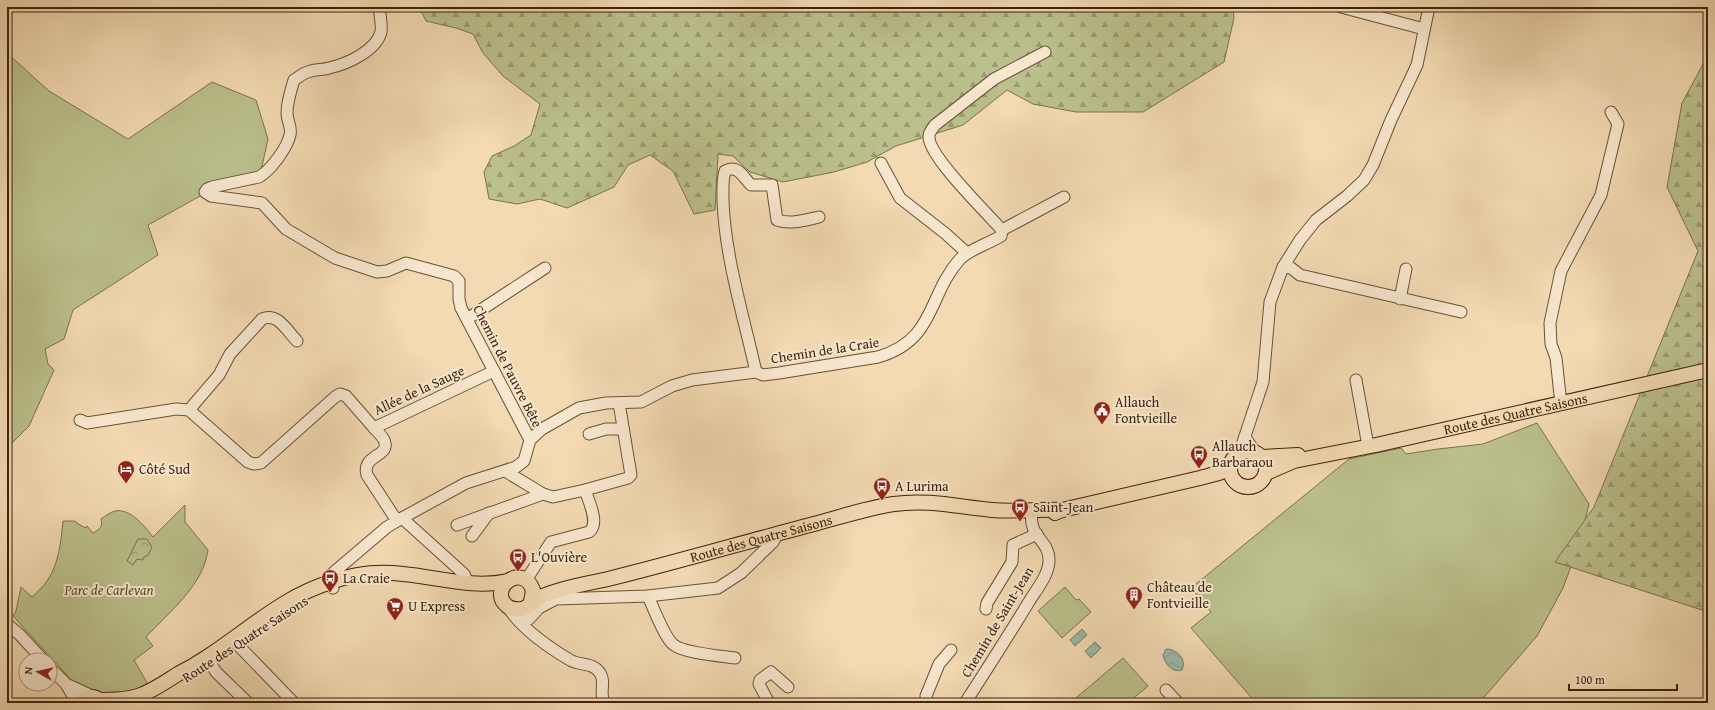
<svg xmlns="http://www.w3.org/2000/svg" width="1715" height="710" viewBox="0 0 1715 710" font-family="'Gentium Book Plus',serif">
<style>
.green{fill:#bbc08c;stroke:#7c724d}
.forest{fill:url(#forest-firs);stroke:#7c724d}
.park{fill:url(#park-crowns);stroke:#7c724d}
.water{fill:url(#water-waves);stroke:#777e6a}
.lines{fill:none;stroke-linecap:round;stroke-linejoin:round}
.minor-casing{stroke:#6b5137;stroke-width:13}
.major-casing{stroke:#3e230e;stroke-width:16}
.minor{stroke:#f7e7ce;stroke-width:11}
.major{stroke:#f3dab3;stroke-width:14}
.labels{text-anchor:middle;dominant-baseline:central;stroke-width:4;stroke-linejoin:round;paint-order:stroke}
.street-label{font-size:14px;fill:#3e230e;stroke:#f7e7ce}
.poi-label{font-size:14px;fill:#3e230e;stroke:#f7e7ce;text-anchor:start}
.park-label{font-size:14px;font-style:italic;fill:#5d4a2e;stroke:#f7e7ce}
</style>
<defs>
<pattern id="forest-firs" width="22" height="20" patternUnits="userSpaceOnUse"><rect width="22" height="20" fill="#bbc08c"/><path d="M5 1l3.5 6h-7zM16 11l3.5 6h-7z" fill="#999c71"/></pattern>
<pattern id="park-crowns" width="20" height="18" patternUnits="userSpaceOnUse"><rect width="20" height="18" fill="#bbc08c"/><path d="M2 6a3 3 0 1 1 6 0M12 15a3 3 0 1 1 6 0" fill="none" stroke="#999c71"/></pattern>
<pattern id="water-waves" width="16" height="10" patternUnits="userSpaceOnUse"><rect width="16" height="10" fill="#9dbba8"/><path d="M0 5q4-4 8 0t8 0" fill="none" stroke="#88a08f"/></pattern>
</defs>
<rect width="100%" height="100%" fill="#f3dab3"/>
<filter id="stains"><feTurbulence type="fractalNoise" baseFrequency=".005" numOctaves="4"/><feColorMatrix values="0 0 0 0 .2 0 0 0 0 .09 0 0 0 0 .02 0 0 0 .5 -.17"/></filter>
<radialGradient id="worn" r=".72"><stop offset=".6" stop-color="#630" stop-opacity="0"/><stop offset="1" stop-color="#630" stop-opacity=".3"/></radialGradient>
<g class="green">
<path d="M7,53l42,38 79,48 84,-57 44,18 12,39 -7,32 -50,19 -63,35 10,30 -85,55 -9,29 -19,10 3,15 6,6 -25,56 -22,22z"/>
<path d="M1537,423l52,81 -9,38 -17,46 -26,48 -58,67h-223l-65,-75 20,-16 -20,-24 158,-129 52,-11 5,6 32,-5 45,-5z"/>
<path d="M185,505v17l23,28c-5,36 -39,62 -62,87l7,9 -19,14 16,28 -11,5 -36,2 -29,-12 -61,-67 3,-5 5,-24 11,10c5,-5 11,-10 15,-16 12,-17 14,-40 16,-60h11l11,7 2,-2 6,7c7,-4 10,-6 8,-14 4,-3 10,-7 14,-8 16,-3 30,16 38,26z"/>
<path d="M1065,587l11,13 3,-1 12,13 -29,26 -24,-27z"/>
<path d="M1123,658l25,28 -20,17h-58z"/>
</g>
<g class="forest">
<path d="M419,7h814l1,11 -10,44 -81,50h-67l-43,-8 -26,-14 -44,35 -67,21 -29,16 -33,10 -51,10 -33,-10 -17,-16 -15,-2 -3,56 -21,4 -21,-43 -23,-16 -22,10 -14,22 -47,21 -27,-9 -23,5 -28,-5 -5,-27 8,-16 22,-10 17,-11 9,-31 -37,-28 -20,-23 -10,-19 -17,-6 -30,-7z"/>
<path d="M1708,55v557l-153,-50 39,-55 104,-256 -31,-64 15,-84z"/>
</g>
<path class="park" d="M138,539h9l5,8 -4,8 -5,3v2l-6,-1 -4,6 -6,-4z"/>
<g class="water">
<path d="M1082,629l5,6 -12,11 -5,-6z"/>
<path d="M1095,642l6,6 -10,10 -6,-7z"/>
<path d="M1166,649c11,0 21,10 16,21 -10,3 -17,-6 -19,-15z"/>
</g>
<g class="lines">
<g class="minor-casing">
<g id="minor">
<path d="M379,7c1,8 3,17 2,25 -5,19 -34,32 -52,36 -6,2 -15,1 -21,4 -5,1 -9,5 -14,8 -3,10 -7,22 -7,33 0,8 5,14 3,22 -3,13 -19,35 -31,42l-47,10 -5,2 -2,3 6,4 51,7 24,26 49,29 42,14 10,-1 19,-8 48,13 5,5v18l2,9 69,132"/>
<path d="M1341,7l83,22"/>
<path d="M881,163l19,35 46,36 21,19"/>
<path d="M1002,230l62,-33"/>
<path d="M1283,267l8,1 9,7 161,37"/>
<path d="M1400,299l6,-30"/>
<path d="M467,319l78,-51"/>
<path d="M756,372c-12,-54 -31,-115 -33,-171 0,-10 -1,-20 2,-30 13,-7 18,6 26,14h21l5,35c13,5 29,0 42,-3"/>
<path d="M1356,380l12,66"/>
<path d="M1561,404l-5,-46 -5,-14 -1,-21 11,-52 40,-76 17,-71 -7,-12"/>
<path d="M189,410l30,-35 11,-21 32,-35c16,-7 25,12 35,22"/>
<path d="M80,420l7,3 89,-14 13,1 59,52 6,2 7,-1 74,-66 5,-3 6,2 28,32"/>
<path d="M589,434l17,-5h17"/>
<path d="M1245,437l10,15"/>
<path d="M1239,454l24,-72 7,-80 13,-35 17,-27 16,-20 31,-24 17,-16 9,-15 18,-45 26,-55 12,-58"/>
<path d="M505,471l38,23 10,3 32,-7c4,12 15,34 4,42l-38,10 -25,38"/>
<path d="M585,490l43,-12 3,-3 -12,-72"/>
<path d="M402,518l62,56 4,9"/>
<path d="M397,521l-30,-46c-6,-21 25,-18 17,-35 -2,-4 -7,-9 -10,-12l120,-57"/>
<path d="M457,525l86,-31"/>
<path d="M472,536l17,-23"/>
<path d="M333,588l-2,-7 2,-8 54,-46 15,-9 64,-35 50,-16 8,-6 6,-21 12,-11 37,-21 27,-5 35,-1 31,-16 20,-6 64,-8 7,3 16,-2 99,-16c58,-17 49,-61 82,-98 10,-10 28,-15 41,-23l1,-6c-14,-16 -75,-75 -73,-94 0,-4 4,-8 6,-11l59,-46 51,-27"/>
<path d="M648,596c5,11 17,43 26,49 10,8 47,11 61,13"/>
<path d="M507,606c14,22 41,41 63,54 10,6 23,2 30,13 6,9 -1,20 4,30"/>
<path d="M986,609l1,-6 25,-41 1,-17 24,-11"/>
<path d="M520,622l9,-3 10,-11 17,-9 92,-3 70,-8 23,-15 32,-31 5,-9"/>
<path d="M7,624l13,11 23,25"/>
<path d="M232,639l62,64"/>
<path d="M207,657l9,15 32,31"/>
<path d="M50,668l16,16 26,12"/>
<path d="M66,684l11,19"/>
<path d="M1166,690l12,13"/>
<path d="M769,703l-10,-19 1,-4 11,-8 17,15"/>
<path d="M929,703l-3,-2v-5l13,-32 12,-14"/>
<path d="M965,703c22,-34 44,-68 65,-103 7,-11 19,-26 19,-39 1,-21 -21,-23 -17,-49"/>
</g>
</g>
<g class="major-casing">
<g id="major">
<circle cx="1248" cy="469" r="18"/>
<path d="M1262,457l36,-2"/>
<path id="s1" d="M1266,473l28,-12 82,-16 332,-75"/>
<path d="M1055,513l7,-3 138,-32 19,-5 11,-5"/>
<path id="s2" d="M531,602l2,-12c-11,-29 -46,-1 -26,16 4,3 9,4 15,3 7,-2 13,-10 21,-13 20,-9 43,-12 65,-17 69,-17 137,-37 206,-55 26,-7 53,-16 80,-20 33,-5 65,3 98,6 24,2 47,-1 70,0"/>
<path d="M99,700c13,0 27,0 39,-4 15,-5 27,-14 40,-22 10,-5 20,-11 29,-17 40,-26 77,-61 124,-75 22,-8 48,-11 72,-8 34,3 70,15 105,7"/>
<path d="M81,703c6,-8 15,-8 21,0"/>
</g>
</g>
<use href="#minor" class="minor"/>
<use href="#major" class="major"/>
</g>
<defs>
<g id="civic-pin" transform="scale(0.9)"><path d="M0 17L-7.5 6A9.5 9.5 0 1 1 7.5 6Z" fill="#8f2418" stroke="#f7e7ce"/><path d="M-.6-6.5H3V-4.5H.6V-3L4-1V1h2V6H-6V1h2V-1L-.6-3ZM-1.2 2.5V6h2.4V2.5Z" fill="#fff"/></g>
<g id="bus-pin" transform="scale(0.9)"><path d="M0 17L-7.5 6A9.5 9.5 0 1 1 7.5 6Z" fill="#8f2418" stroke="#f7e7ce"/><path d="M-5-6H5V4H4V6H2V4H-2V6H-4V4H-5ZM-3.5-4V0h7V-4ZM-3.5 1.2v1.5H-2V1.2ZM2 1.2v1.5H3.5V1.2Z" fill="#fff"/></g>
<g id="hotel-pin" transform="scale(0.9)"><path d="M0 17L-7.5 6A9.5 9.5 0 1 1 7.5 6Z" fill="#8f2418" stroke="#f7e7ce"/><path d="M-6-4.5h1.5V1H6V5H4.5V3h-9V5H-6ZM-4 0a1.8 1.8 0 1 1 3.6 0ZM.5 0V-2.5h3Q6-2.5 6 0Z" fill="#fff"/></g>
<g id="building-pin" transform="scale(0.9)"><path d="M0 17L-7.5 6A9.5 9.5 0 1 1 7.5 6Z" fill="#8f2418" stroke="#f7e7ce"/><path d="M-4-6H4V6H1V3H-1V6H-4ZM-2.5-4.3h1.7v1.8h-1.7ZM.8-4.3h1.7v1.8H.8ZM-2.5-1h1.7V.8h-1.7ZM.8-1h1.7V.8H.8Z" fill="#fff"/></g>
<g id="supermarket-pin" transform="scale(0.9)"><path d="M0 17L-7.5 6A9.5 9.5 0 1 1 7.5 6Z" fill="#8f2418" stroke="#f7e7ce"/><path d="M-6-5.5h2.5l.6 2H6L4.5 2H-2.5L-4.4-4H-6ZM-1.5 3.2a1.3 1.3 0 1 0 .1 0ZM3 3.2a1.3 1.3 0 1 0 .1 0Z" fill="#fff"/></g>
</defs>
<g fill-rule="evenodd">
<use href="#civic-pin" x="1102" y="410"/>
<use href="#bus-pin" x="1199" y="454"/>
<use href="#hotel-pin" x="126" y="469"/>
<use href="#bus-pin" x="882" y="486"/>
<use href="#bus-pin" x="1020" y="507"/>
<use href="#bus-pin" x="518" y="557"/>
<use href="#bus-pin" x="330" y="578"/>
<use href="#building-pin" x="1134" y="595"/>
<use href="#supermarket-pin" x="395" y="606"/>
</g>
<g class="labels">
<g class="street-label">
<text transform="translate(825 350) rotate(-9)">Chemin de la Craie</text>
<text transform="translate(508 366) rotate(63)">Chemin de Pauvre Bête</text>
<text transform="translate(419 390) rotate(-25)">Allée de la Sauge</text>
<text stroke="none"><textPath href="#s1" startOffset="257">Route des Quatre Saisons</textPath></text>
<text stroke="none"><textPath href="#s2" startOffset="339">Route des Quatre Saisons</textPath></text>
<text transform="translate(997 622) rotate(-59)">Chemin de Saint-Jean</text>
<text transform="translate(245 639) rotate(-33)">Route des Quatre Saisons</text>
</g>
<g class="poi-label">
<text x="1115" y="402">Allauch<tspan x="1115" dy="16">Fontvieille</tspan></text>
<text x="1212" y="446">Allauch<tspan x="1212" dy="16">Barbaraou</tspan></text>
<text x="139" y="469">Côté Sud</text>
<text x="895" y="486">A Lurima</text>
<text x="1033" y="507">Saint-Jean</text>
<text x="531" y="557">L'Ouvière</text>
<text x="343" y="578">La Craie</text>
<text x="1147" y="587">Château de<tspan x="1147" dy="16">Fontvieille</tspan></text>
<text x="408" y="606">U Express</text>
</g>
<g class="park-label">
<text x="109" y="590">Parc de Carlevan</text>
</g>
</g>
<rect width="1715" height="710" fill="none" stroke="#f3dab3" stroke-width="24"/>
<rect x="8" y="8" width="1699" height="694" fill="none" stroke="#3e230e" stroke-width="2"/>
<rect x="12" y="12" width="1691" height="686" fill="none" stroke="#3e230e"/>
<g transform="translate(38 672) rotate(278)"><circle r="19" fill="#f7e7ce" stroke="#ad9981"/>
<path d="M0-3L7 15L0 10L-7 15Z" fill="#8f2418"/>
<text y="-6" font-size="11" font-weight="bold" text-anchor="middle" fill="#3e230e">N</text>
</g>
<path d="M1569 684v6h108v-6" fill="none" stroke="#3e230e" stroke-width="2"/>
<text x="1575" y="684" font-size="12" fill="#3e230e" stroke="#f7e7ce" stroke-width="3" paint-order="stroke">100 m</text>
<rect width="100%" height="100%" filter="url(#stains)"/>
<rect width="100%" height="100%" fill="url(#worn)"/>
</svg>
